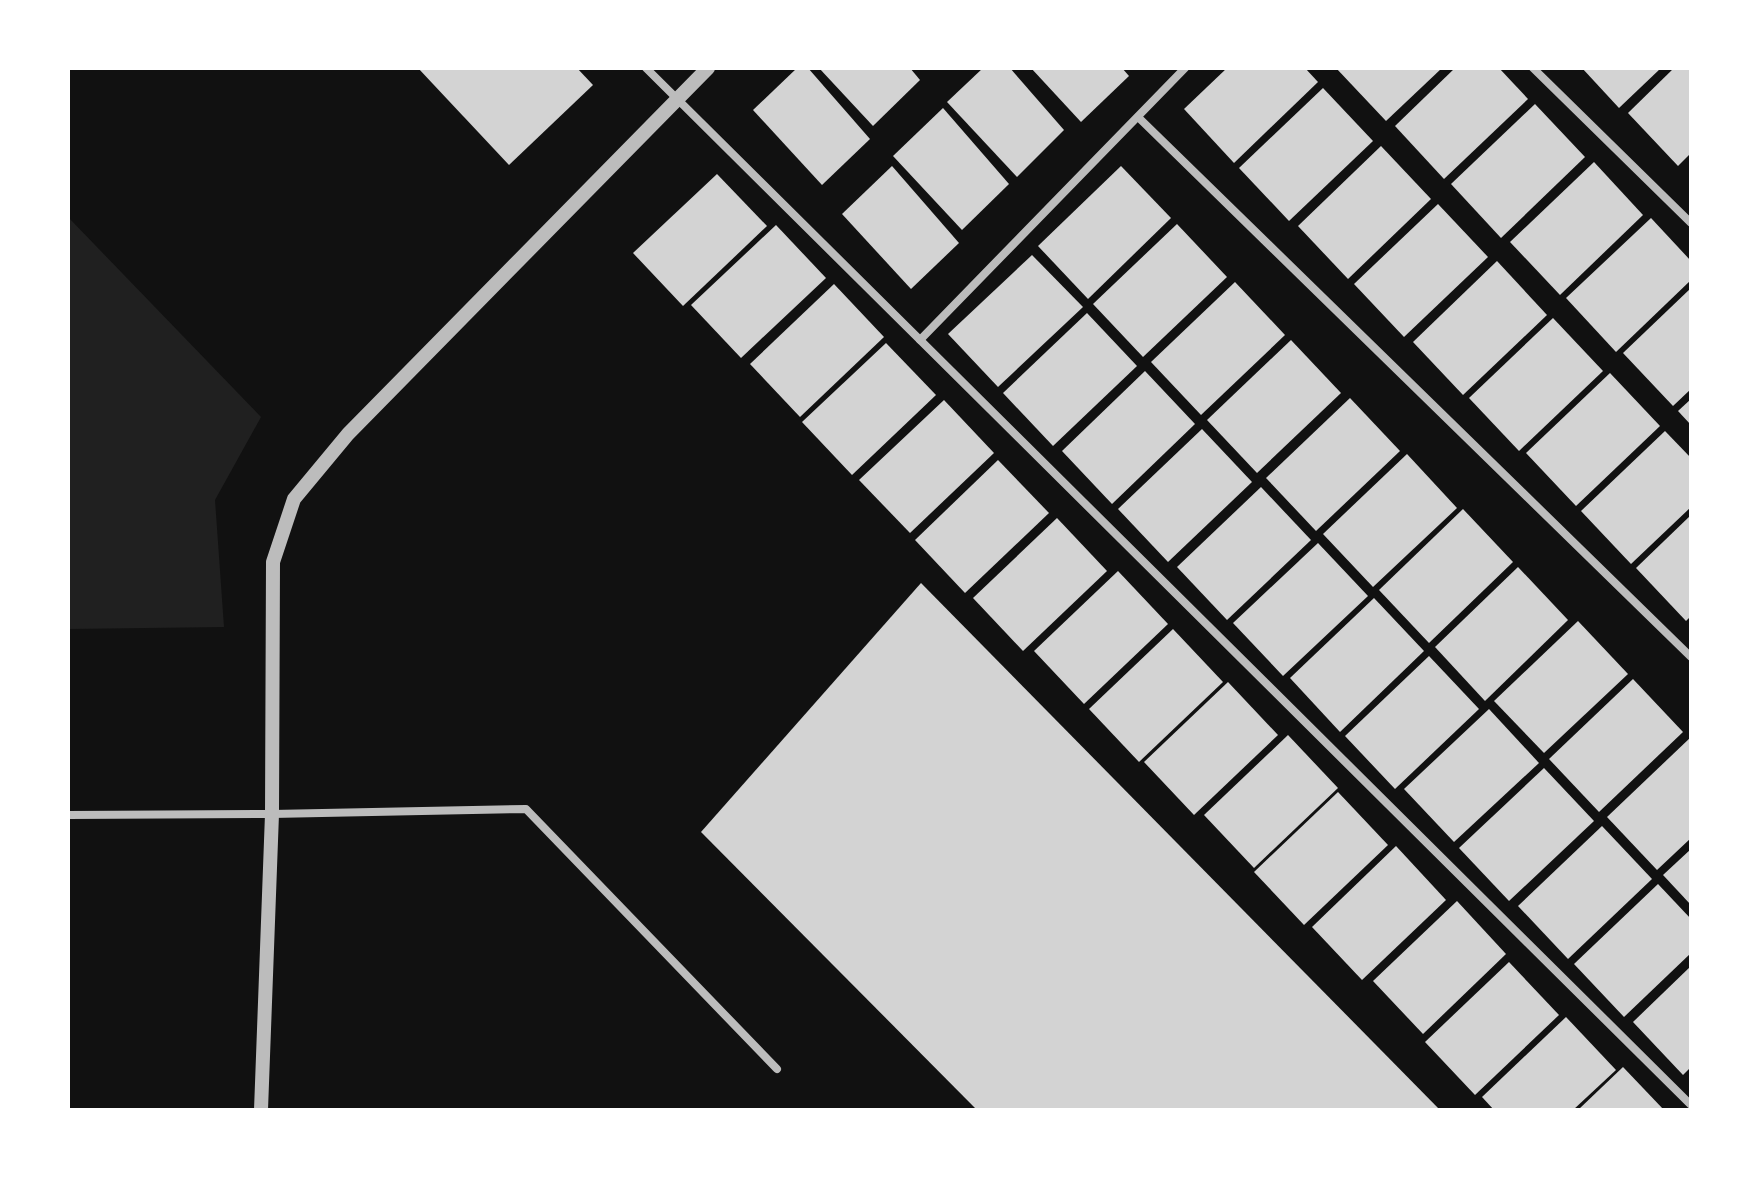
<svg xmlns="http://www.w3.org/2000/svg" width="1759" height="1178" viewBox="0 0 1759 1178" font-family="'Nunito Sans',sans-serif">
<style>
.green{fill:#202020}
.building{fill:#d3d3d3}
.lines{fill:none;stroke-linecap:round;stroke-linejoin:round}
.minor{stroke:#bcbcbc;stroke-width:8}
.tertiary{stroke:#bcbcbc;stroke-width:14}
</style>
<rect width="100%" height="100%" fill="#111"/>
<path class="green" d="M68,217l193,200 -46,83 9,127 -156,2z"/>
<g class="building">
<path d="M418,68h159l16,17 -84,80z"/>
<path d="M797,68h11l62,71 -48,46 -69,-75z"/>
<path d="M819,68h91l10,12 -47,46z"/>
<path d="M983,68h27l54,62 -47,47 -70,-75z"/>
<path d="M1031,68h91l7,8 -48,46z"/>
<path d="M1227,68h78l13,14 -84,81 -50,-54z"/>
<path d="M1336,68h106l-56,53z"/>
<path d="M1455,68h44l29,31 -84,80 -49,-53z"/>
<path d="M1582,68h79l-42,40z"/>
<path d="M1674,68h17v85l-13,13 -50,-53z"/>
<path d="M1323,88l50,53 -84,80 -50,-53z"/>
<path d="M1535,104l50,53 -84,81 -50,-54z"/>
<path d="M943,108l66,76 -47,46 -69,-74z"/>
<path d="M1381,146l50,53 -83,80 -50,-53z"/>
<path d="M1594,162l49,53 -83,80 -50,-53z"/>
<path d="M892,166l67,77 -48,46 -69,-75z"/>
<path d="M1121,166l50,52 -83,81 -50,-53z"/>
<path d="M717,174l50,52 -84,80 -50,-53z"/>
<path d="M1438,204l50,53 -84,80 -50,-53z"/>
<path d="M1651,218l40,43v19l-75,72 -50,-54z"/>
<path d="M1177,224l50,53 -84,80 -50,-53z"/>
<path d="M776,225l50,53 -85,80 -50,-53z"/>
<path d="M1032,255l51,52 -85,80 -50,-53z"/>
<path d="M1497,261l50,54 -84,80 -50,-53z"/>
<path d="M1235,282l50,53 -84,80 -50,-53z"/>
<path d="M834,284l50,53 -84,80 -50,-53z"/>
<path d="M1691,288v101l-18,17 -50,-53z"/>
<path d="M1087,313l50,53 -84,80 -50,-53z"/>
<path d="M1553,318l50,53 -84,80 -50,-53z"/>
<path d="M1291,340l50,53 -84,80 -50,-53z"/>
<path d="M886,343l50,52 -84,80 -50,-53z"/>
<path d="M1145,371l50,53 -83,80 -50,-53z"/>
<path d="M1610,373l50,53 -84,80 -50,-53z"/>
<path d="M1350,398l50,53 -84,80 -50,-53z"/>
<path d="M1691,399v26l-13,-14z"/>
<path d="M944,400l50,53 -84,80 -51,-53z"/>
<path d="M1202,429l50,53 -84,80 -50,-53z"/>
<path d="M1665,431l26,27v49l-60,57 -50,-53z"/>
<path d="M1407,454l50,54 -84,79 -50,-53z"/>
<path d="M998,460l51,53 -84,80 -50,-53z"/>
<path d="M1261,487l50,53 -84,80 -50,-53z"/>
<path d="M1463,509l50,53 -84,81 -50,-53z"/>
<path d="M1691,515v101l-5,5 -50,-53z"/>
<path d="M1057,518l50,53 -84,80 -50,-53z"/>
<path d="M1318,543l50,53 -85,80 -50,-53z"/>
<path d="M1518,567l50,53 -83,81 -50,-54z"/>
<path d="M1118,571l50,53 -84,80 -50,-53z"/>
<path d="M921,583l519,527h-463l-276,-278z"/>
<path d="M1374,598l50,53 -84,81 -50,-54z"/>
<path d="M1578,621l50,53 -84,79 -50,-52z"/>
<path d="M1173,629l50,53 -84,80 -50,-53z"/>
<path d="M1429,656l50,53 -84,80 -50,-53z"/>
<path d="M1633,679l50,53 -84,80 -50,-53z"/>
<path d="M1228,682l50,53 -84,80 -50,-53z"/>
<path d="M1489,709l50,54 -85,79 -50,-53z"/>
<path d="M1288,735l50,53 -84,80 -50,-53z"/>
<path d="M1691,737v101l-34,32 -50,-53z"/>
<path d="M1544,768l50,53 -85,80 -50,-53z"/>
<path d="M1338,792l50,53 -84,80 -50,-53z"/>
<path d="M1602,826l50,53 -84,80 -50,-53z"/>
<path d="M1396,846l50,54 -84,80 -50,-53z"/>
<path d="M1691,849v56l-28,-30z"/>
<path d="M1658,884l33,35v34l-67,64 -50,-53z"/>
<path d="M1457,901l49,53 -83,80 -50,-53z"/>
<path d="M1509,962l50,53 -84,80 -50,-53z"/>
<path d="M1691,966v101l-8,8 -50,-53z"/>
<path d="M1566,1017l50,53 -43,40h-79l-12,-13z"/>
<path d="M1623,1067l41,43h-86z"/>
</g>
<g class="lines">
<g class="minor">
<path d="M646,68l1045,1037"/>
<path d="M1533,68l158,155"/>
<path d="M1138,117l553,540"/>
<path d="M920,340l265,-272"/>
<path d="M68,815l204,-1 254,-5 251,260"/>
</g>
<path class="tertiary" d="M261,1110l11,-296 1,-252 21,-63 54,-65 360,-366"/>
</g>
<rect width="1759" height="1178" fill="none" stroke="#ffffff" stroke-width="140"/>
</svg>
